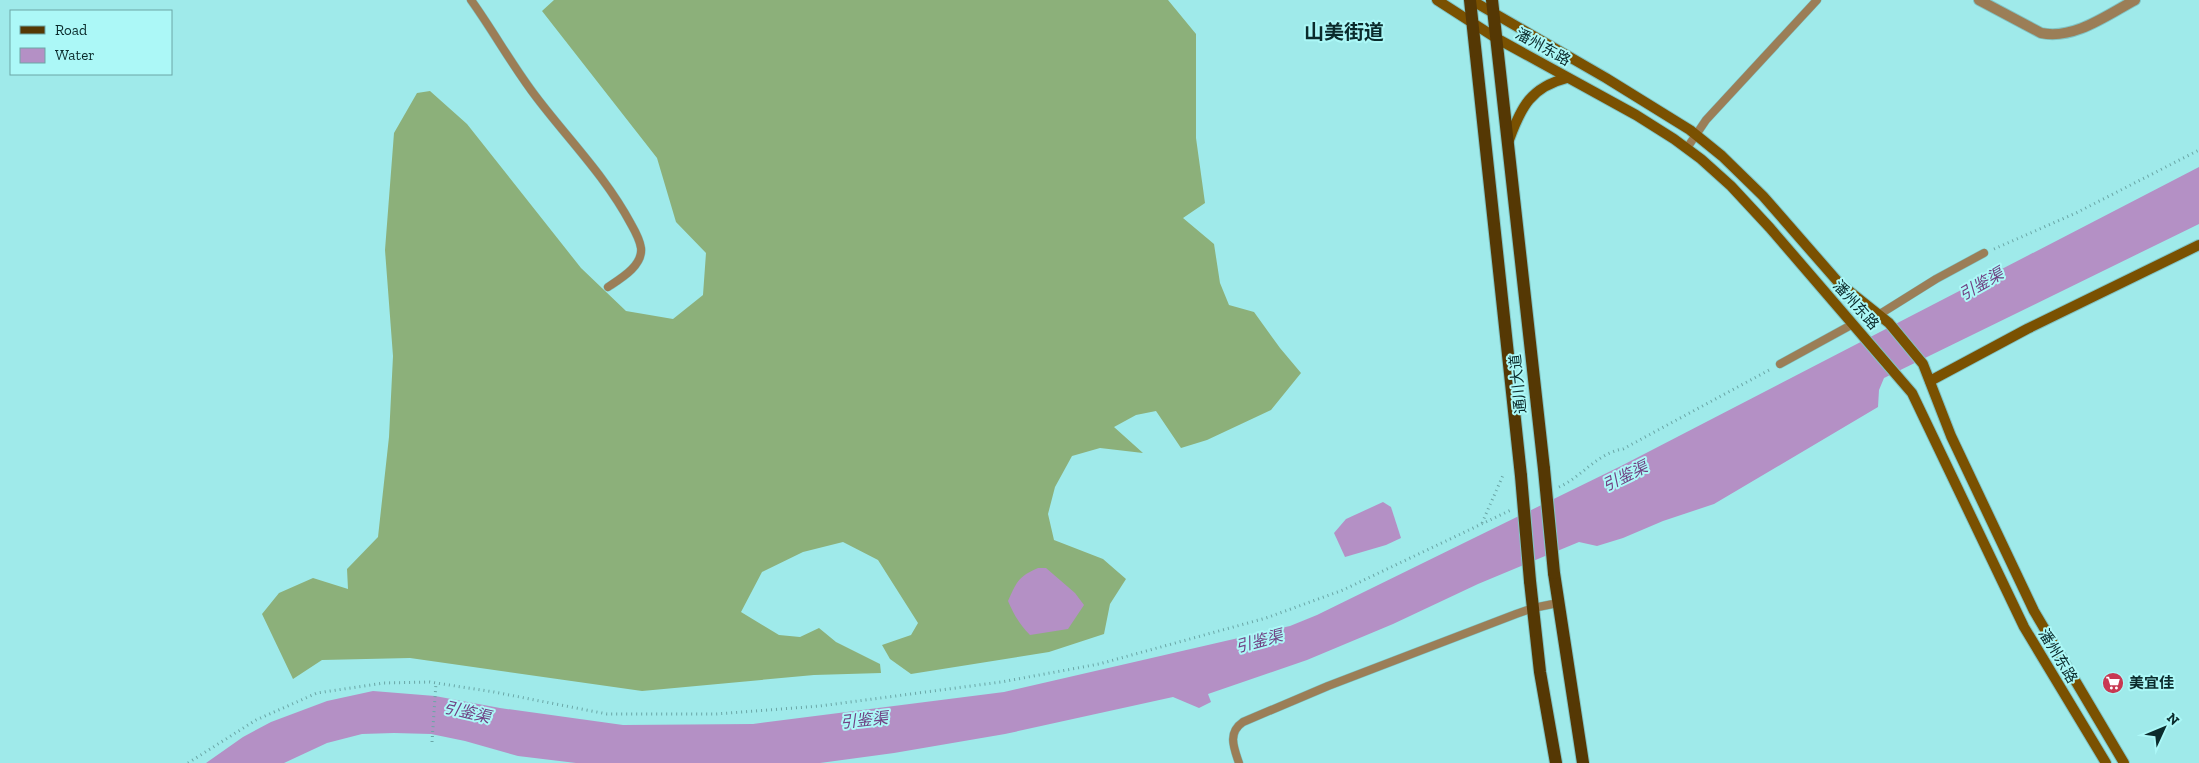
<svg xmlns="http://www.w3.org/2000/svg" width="2199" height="763" viewBox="0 0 2199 763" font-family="'Zilla Slab','Noto Sans SC',serif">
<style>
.forest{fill:#8cb07a}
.water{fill:#b490c5}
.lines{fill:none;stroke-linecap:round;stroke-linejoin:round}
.lane-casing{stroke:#81c4c4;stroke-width:9}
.street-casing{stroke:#81c4c4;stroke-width:12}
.secondary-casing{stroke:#81c4c4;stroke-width:12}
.primary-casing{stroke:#81c4c4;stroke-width:14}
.path{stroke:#6aa6a6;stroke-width:3;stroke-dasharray:1 4;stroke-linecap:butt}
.lane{stroke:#9b7e57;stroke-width:8}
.street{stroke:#9b7e57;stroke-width:10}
.secondary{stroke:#7a5101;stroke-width:10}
.primary{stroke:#553804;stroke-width:12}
.primary-bridge-casing{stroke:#81c4c4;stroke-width:14;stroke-linecap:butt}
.primary-bridge{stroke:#553804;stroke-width:12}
.labels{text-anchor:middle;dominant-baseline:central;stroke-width:4;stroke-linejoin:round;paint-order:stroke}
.street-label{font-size:15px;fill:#0b2b2c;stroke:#acf8f7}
.poi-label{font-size:15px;font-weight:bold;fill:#0b2b2c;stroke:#acf8f7;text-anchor:start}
.water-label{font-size:16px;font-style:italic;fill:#704183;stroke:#acf8f7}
.district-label{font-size:20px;font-weight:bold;fill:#0b2b2c;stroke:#acf8f7}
</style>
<rect width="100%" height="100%" fill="#9feaea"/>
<path class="forest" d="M554,0h614l28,34v104l9,65 -22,15 31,26 6,39 9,22 25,7 26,36 21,25 -30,37 -64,30 -26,8 -25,-37 -20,4 -22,12 29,26 -43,-5 -28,8 -17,31 -7,27 6,26 49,19 23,20 -16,25 -6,30 -55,18 -138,22 -21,-15 -8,-14 29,-10 7,-12 -40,-63 -35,-18 -40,10 -41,20 -21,40 38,23 21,2 19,-9 17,14 44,22 1,9 -67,2 -172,16 -232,-33 -88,2 -29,19 -31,-65 17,-21 34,-15 35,11 -1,-20 31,-32 11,-100 4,-81 -8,-106 9,-117 23,-40 13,-2 37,33 114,144 45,43 47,8 30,-24 3,-42 -30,-31 -19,-64 -115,-147z"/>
<g class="water">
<path d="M2199,167v57l-315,154 -5,12 -1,17 -164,97 -51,17 -40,17 -26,8 -18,-4 -101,42 -85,40 -86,36 -99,34 3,8 -12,6 -26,-11 -168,37 -111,19 -74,10h-244l-58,-7 -53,-15 -34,-7 -37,-1 -32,1 -35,9 -43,20h-78l37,-26 28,-15 56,-21 46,-10 62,5 65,12 123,17 130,-1 251,-32 286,-66 27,-11 304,-149z"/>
<path d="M1383,502l8,5 10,31 -15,7 -41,12 -11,-24 12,-14z"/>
<path d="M1038,568h8l29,25 9,12 -16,24 -38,6c-10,-10 -16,-20 -22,-34 9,-20 10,-24 30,-33z"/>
</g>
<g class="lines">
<g class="lane-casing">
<g id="lane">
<path d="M471,0c23,32 42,67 66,98 32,42 69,79 94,126 4,7 9,16 10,24 2,18 -21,31 -33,39"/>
<path d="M1687,148l19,-28 111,-120"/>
<path d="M1880,314l56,-35 48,-26"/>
<path d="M1780,364l73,-40"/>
<path d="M1239,763c-5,-15 -12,-30 4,-41l85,-36 188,-72 17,-6 25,-5"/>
</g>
</g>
<g class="street-casing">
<path id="street" d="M1979,0l62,33c33,7 66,-18 94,-33"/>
</g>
<g class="secondary-casing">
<g id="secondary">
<path d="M1437,0l59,38 140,77 38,24 27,20 30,27 39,42 142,165 112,234 82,136"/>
<path d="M1471,0l135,78 84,52 32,26 41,40 76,87 50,40 34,41 28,72 83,175 90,152"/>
<path d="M1509,140c12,-33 22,-53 58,-62"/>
<path d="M1930,381l97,-52 172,-84"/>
</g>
</g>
<g class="primary-casing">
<g id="primary">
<path d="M1470,0l51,476"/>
<path d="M1492,0l52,469"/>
<path d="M1554,573l29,190"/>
<path d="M1530,581l10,91 16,91"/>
</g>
</g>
<g class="path">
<path d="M1994,249l82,-36 123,-63"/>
<path d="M1559,487c23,-10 38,-34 64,-38l148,-80"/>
<path d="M1482,523l22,-50"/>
<path d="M432,742l4,-59"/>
<path d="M188,763l68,-43 61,-27 67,-10 46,-1 64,10 113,22h109l104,-8 181,-24 98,-18 167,-46 77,-28 168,-80"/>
</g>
<use href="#lane" class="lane"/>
<use href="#street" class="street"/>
<use href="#secondary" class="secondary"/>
<use href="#primary" class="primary"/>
<g class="primary-bridge-casing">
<g id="primary-bridge">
<path d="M1544,469l10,104"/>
<path d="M1521,476l9,105"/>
</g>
</g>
<use href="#primary-bridge" class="primary-bridge"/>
</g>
<defs>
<g id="supermarket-disc" transform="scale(1.125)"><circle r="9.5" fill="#c83852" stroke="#acf8f7"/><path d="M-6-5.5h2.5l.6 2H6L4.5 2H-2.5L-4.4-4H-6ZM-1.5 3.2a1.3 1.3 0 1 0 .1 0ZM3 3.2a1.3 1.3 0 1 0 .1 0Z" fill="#fff"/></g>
</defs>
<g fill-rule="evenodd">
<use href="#supermarket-disc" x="2113" y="683"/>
</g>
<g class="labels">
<g class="street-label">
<text transform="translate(1543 47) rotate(29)">潘州东路</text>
<text transform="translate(1856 305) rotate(48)">潘州东路</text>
<text transform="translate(1518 384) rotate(-96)">通川大道</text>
<text transform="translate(2058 656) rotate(59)">潘州东路</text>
</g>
<g class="poi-label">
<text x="2129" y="683">美宜佳</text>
</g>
<g class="water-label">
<text transform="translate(1981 284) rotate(-30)">引鉴渠</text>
<text transform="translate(1625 476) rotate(-26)">引鉴渠</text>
<text transform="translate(1259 641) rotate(-15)">引鉴渠</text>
<text transform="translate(467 712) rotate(13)">引鉴渠</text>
<text transform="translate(864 720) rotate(-6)">引鉴渠</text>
</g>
<g class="district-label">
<text x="1344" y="32">山美街道</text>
</g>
</g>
<rect x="10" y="10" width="162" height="65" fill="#acf8f7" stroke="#6ca6a6"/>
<rect x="20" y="26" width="25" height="8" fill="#553804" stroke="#6ca6a6"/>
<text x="55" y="35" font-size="15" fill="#0b2b2c">Road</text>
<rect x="20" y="48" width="25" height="15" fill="#b490c5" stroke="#6ca6a6"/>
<text x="55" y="60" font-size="15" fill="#0b2b2c">Water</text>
<g transform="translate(2164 728) rotate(46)" stroke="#acf8f7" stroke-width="4" paint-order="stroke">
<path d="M0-4L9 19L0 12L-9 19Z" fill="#0b2b2c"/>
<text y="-8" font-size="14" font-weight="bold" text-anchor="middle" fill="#0b2b2c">N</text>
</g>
</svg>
